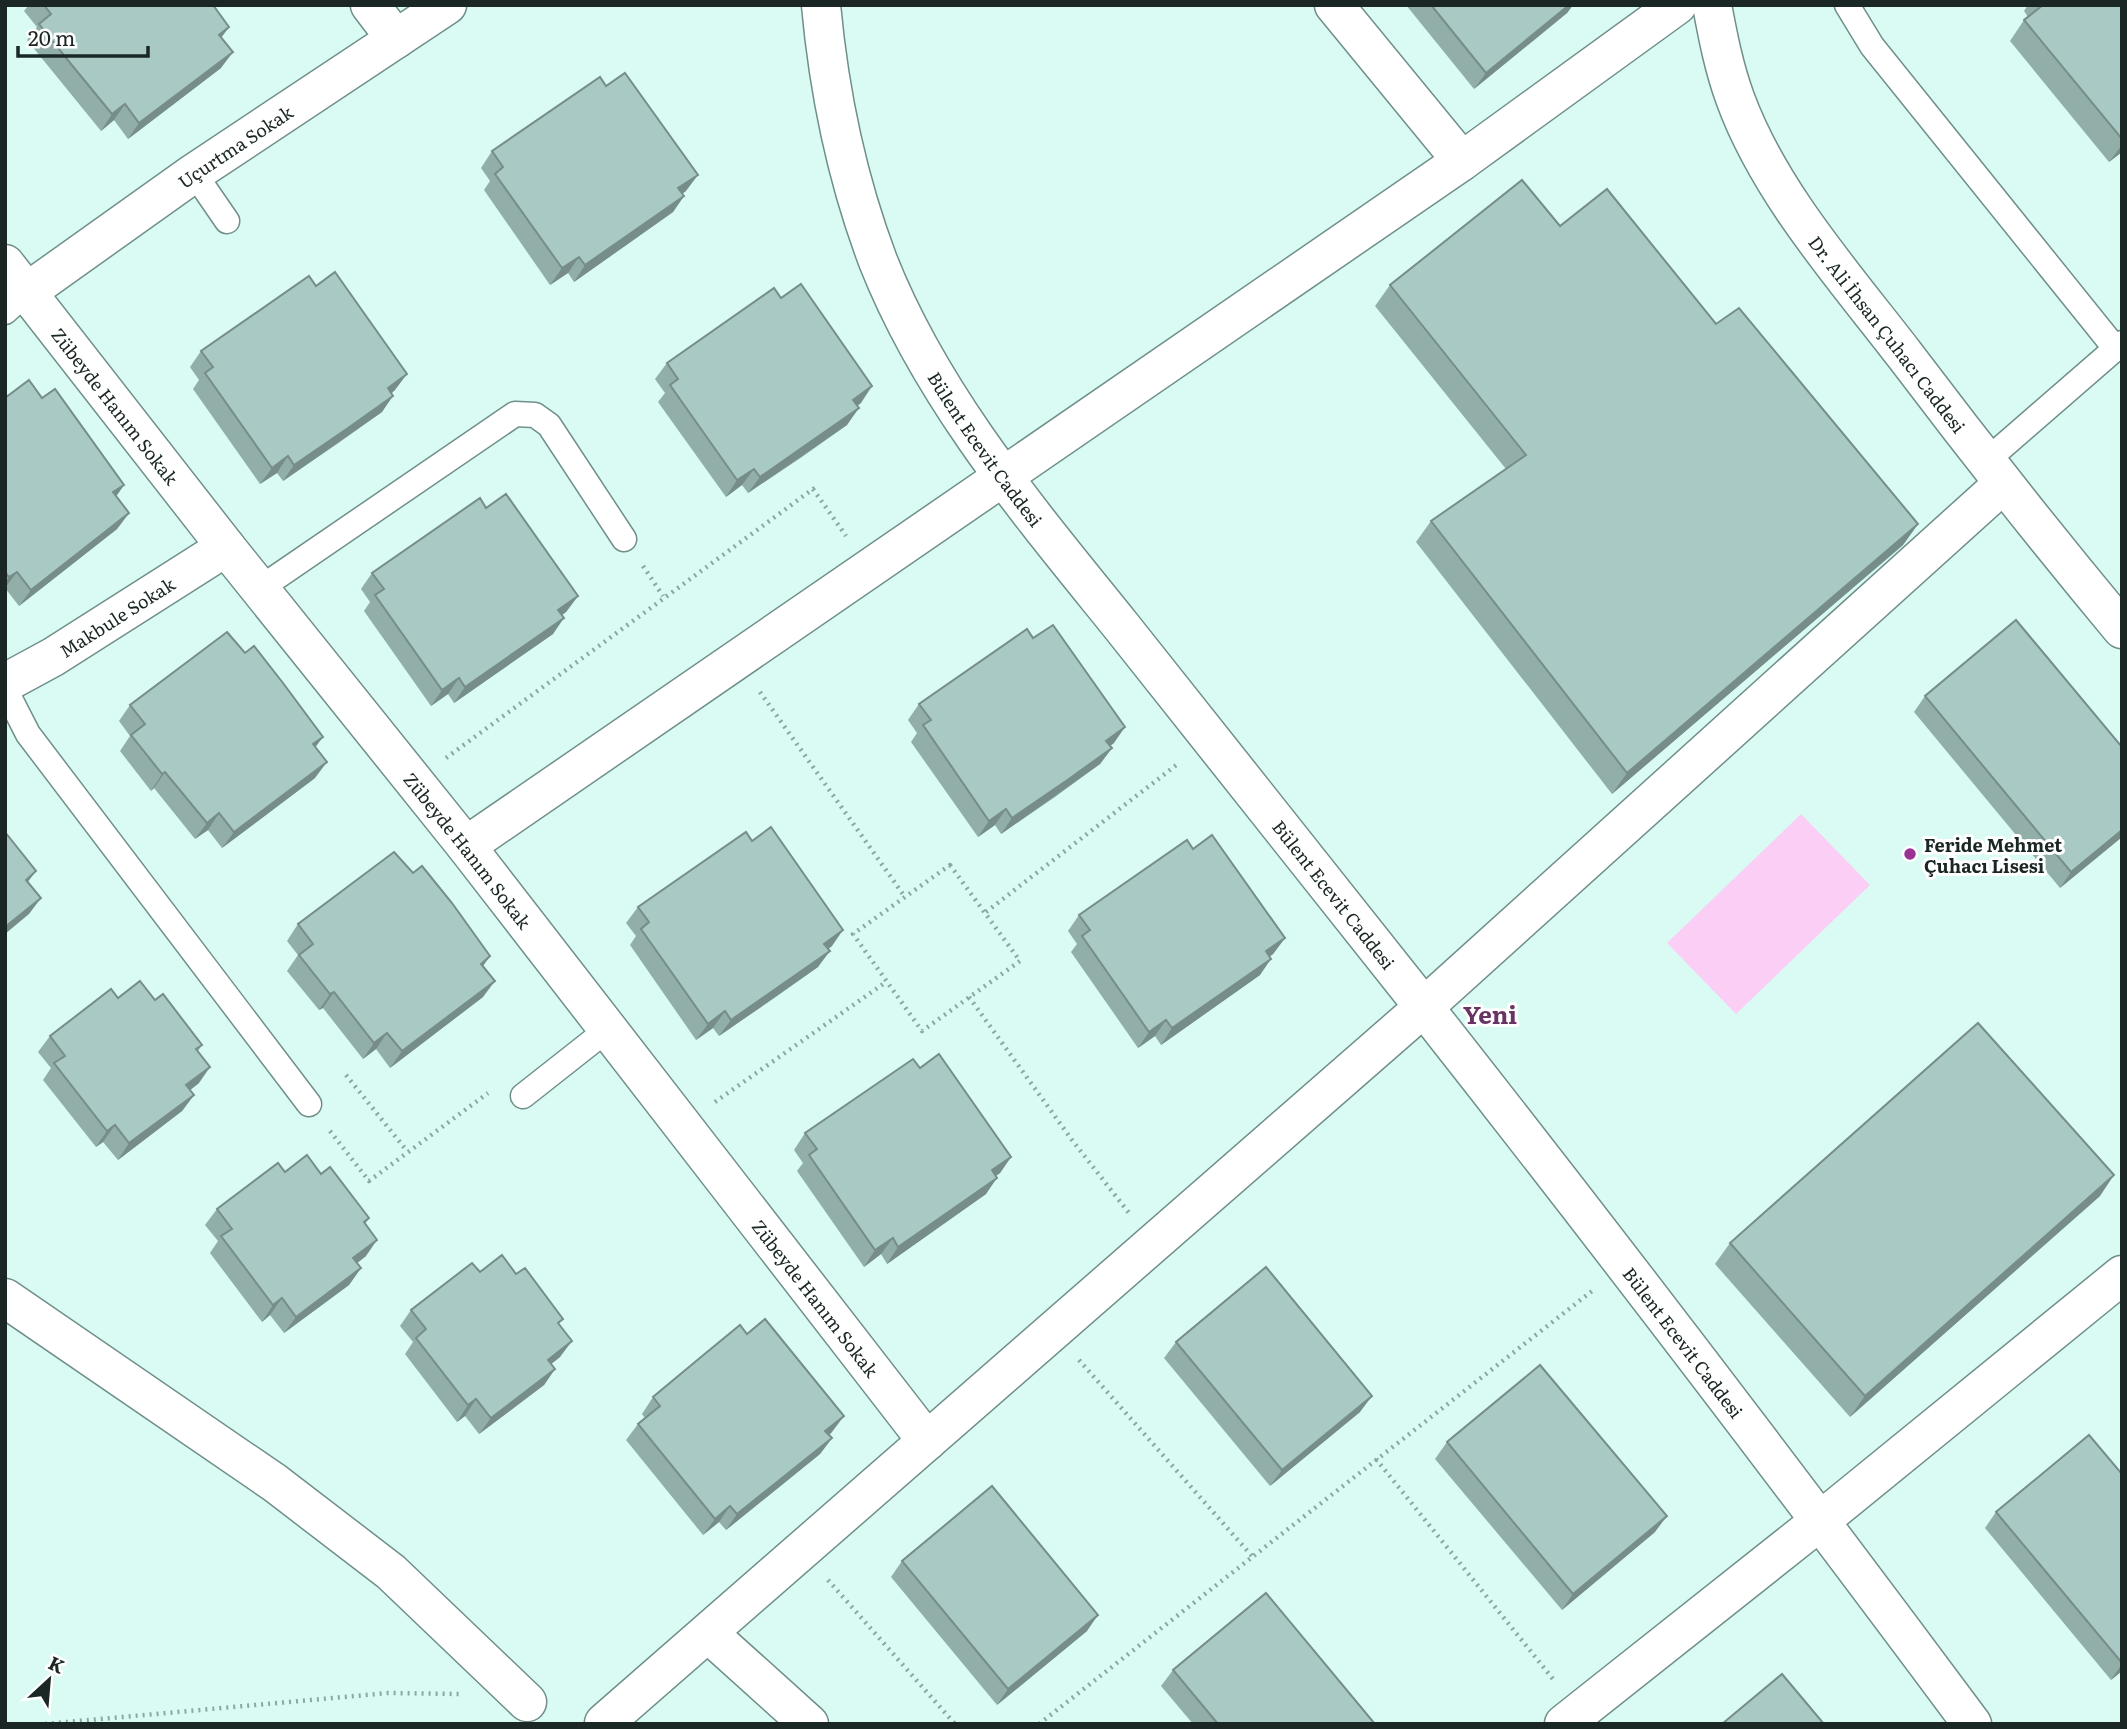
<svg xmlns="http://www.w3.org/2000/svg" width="2127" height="1729" viewBox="0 0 2127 1729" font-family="Literata,serif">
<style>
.green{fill:#fbcef6}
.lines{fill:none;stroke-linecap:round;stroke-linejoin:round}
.service-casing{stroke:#708f8a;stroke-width:27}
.minor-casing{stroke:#708f8a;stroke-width:41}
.tertiary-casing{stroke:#708f8a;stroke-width:41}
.path{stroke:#8ca6a0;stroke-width:4.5;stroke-dasharray:2 5;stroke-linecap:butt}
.service{stroke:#fff;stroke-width:24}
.minor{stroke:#fff;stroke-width:38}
.tertiary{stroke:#fff;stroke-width:38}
.wall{fill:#91aea9}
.shaded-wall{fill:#768d89}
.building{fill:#a9cac4;stroke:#768d89;stroke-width:2}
.poi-dot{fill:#9a3295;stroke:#fff;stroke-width:2.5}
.labels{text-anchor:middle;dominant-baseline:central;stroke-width:6;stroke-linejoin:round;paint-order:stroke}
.street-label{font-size:18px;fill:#1a2724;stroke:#fff}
.poi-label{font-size:18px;font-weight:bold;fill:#1a2724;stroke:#fff;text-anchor:start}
.district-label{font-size:24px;font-weight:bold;fill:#683464;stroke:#fff}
</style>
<rect width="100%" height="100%" fill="#d9fbf4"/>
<path class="green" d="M1801,814l69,71 -134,129 -69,-71z"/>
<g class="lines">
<g class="service-casing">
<g id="service">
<path d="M1847,5l25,41 243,302"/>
<path d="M194,173l33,48"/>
<path d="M5,312l22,-20"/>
<path d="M1985,462l137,-119"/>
<path d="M259,589l256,-175 20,1 14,10 75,114"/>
<path d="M5,689l23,45 281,370"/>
<path d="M523,1096l85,-67"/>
</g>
</g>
<g class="minor-casing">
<g id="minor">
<path d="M370,5l26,34"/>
<path id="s1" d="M821,5c8,87 26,174 57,256 54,137 153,253 244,366 100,126 201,252 301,379 186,236 369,476 549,718"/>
<path d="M1334,5l128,156"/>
<path id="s2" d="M5,264l221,283 240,299 461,595"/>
<path id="s3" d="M27,292l167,-119 253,-168"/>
<path id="s4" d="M5,683l48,-26 173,-110"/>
<path d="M466,846l996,-685 215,-156"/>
<path d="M5,1298l270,185 116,89 136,130"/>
<path d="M708,1633l101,91"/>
<path d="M604,1723l820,-716 579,-523"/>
<path d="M1564,1724l256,-203 302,-246"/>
</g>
</g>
<g class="tertiary-casing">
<g id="tertiary">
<path id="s5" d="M1712,5c6,32 12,63 23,93 34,94 109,178 169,256 71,94 143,185 218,275"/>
</g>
</g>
<g class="path">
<path d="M643,566l20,30"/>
<path d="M760,692l145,205"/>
<path d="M446,758l367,-269 33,47"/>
<path d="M950,865l70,96 -98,70 -69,-97z"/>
<path d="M986,912l193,-149"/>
<path d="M969,997l103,143 57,73"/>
<path d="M346,1075l61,76"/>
<path d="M715,1102l171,-120"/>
<path d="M330,1131l39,50 119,-88"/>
<path d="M1079,1360l173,196"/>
<path d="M1376,1459l177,220"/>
<path d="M828,1580l127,144"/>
<path d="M45,1724l343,-31 71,1"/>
<path d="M1039,1724l553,-433"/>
</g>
<use href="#service" class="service"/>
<use href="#minor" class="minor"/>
<use href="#tertiary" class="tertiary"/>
</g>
<g class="wall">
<path d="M29,5h184l16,22 -8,11v30l-93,71 -14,-19 -13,11 -74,-91 10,-13 -13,-16z"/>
<path d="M1406,5h167l-6,8 -93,76z"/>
<path d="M2028,5h94v147l-13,10 -99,-121 14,-21 4,-3 -4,-6z"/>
<path d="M606,86l80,105 -4,3 2,2 -11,16 -99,70 -6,-9 -18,12 -66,-95 6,-9 -9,-13 11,-17z"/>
<path d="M1560,226l156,98 202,200 -15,21 -291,249 -196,-252 15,-21 75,-52 -131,-163 15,-21z"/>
<path d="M201,351l194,39 -3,3 -10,19 -45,32 -54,37 -6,-8 -17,11 -67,-95 6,-9 -9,-13z"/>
<path d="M667,363l194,40 -4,3 -10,19 -45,32 -54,36 -6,-8 -16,12 -68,-95 7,-9 -10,-14z"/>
<path d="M5,398h37l82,87 -8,11 13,17 -12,16 -98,77 -14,-18z"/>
<path d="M486,508l92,88 -12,16 -4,3 -9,19 -99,69 -6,-9 -17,12 -67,-95 6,-9 -9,-13 11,-16z"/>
<path d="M1033,638l81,105 -4,3 2,2 -12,16 -45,33 -54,37 -6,-9 -17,12 -67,-95 6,-9 -9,-13 11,-16z"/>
<path d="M1925,696l197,51v90l-62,51 -146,-176z"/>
<path d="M130,705l185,42v31l-93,70 -14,-18 -13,9 -41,-51 -3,3 -31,-40 10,-15 -11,-15z"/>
<path d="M1193,849l92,89 -12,16 -4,3 -9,18 -99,70 -6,-9 -17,12 -67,-96 6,-8 -9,-13 11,-16z"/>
<path d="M638,907l194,39 -4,3 -10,18 -45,32 -54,37 -6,-8 -17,12 -66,-95 6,-9 -10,-13z"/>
<path d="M298,924l185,43v30l-93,71 -14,-19 -13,10 -40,-51 -4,2 -32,-39 11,-16 -11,-14z"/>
<path d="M118,998l37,2 47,45 -4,6 1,32 -9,7 4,5 -12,16 -64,49 -15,-18 -7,5 -53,-67 8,-12 -13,-16 12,-16z"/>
<path d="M920,1068l91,89 -11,16 -4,3 -10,18 -99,70 -6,-10 -17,13 -67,-96 6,-8 -9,-13 11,-17z"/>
<path d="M285,1172l36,2 48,44 -4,6 1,32 -9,7 4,5 -12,17 -65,48 -14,-18 -8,7 -52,-69 8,-12 -13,-16 12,-16z"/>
<path d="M2100,1196l-250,221 -135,-153 15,-21z"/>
<path d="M480,1272l36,2 43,51 1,32 -9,7 4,5 -11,16 -65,49 -14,-18 -8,6 -52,-68 8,-12 -13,-16 11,-16z"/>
<path d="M747,1334l85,98 -3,3 3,3 -12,16 -94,76 -7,-8 -16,13 -77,-95 12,-16 7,-6 -3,-4 11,-17z"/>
<path d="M1176,1342l184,70 -90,74 -106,-128z"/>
<path d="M1447,1442l208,90 -93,78 -127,-151z"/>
<path d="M2122,1474v197l-11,9 -126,-152 11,-16z"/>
<path d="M902,1561l185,70 -90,74 -106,-128z"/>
<path d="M1173,1670l202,54h-182l-32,-38z"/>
</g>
<g class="shaded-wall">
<path d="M1569,5h4l-6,8 -93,76 12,-16z"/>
<path d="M229,27l-12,16 2,-8z"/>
<path d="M233,52l-12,16 -93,71 11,-16z"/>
<path d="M125,104l-11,16 -13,11 11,-17z"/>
<path d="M2122,145v7l-13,10z"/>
<path d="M698,175l-12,16 -19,13 11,-16z"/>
<path d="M684,196l-11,16 -99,70 11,-17z"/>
<path d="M579,257l-11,16 -18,12 12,-17z"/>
<path d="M407,374l-12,16 -19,14 12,-16z"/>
<path d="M872,386l-11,17 -19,13 11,-16z"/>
<path d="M393,396l-11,16 -99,69 11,-16z"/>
<path d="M859,408l-12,17 -99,68 12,-16z"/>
<path d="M288,456l-11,17 -17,11 12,-16z"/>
<path d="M754,469l-12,16 -16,12 11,-17z"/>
<path d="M124,485l-11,16v-9z"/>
<path d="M129,513l-12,16 -98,77 12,-16z"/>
<path d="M1918,524l-15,21 -291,249 15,-21z"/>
<path d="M17,572l-12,16v-5l4,-6z"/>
<path d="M578,596l-12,16 -19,14 11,-16z"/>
<path d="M564,618l-11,16 -99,69 11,-16z"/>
<path d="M459,678l-11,16 -17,12 11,-16z"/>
<path d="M1125,727l-11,16 -20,14 12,-16z"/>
<path d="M323,737l-12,16 2,-9z"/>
<path d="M1112,748l-12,16 -99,70 11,-16z"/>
<path d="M327,762l-12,16 -93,70 12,-16z"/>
<path d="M165,772l-11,16 -3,3 11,-17z"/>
<path d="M1006,809l-11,16 -17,12 11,-16z"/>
<path d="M219,813l-11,17 -13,9 12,-16z"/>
<path d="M2122,830v7l-62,51 11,-16z"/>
<path d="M36,871l-12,16 2,-7z"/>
<path d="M41,898l-12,16 -24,20v-7z"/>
<path d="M843,930l-11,16 -19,14 11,-16z"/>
<path d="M1285,938l-12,16 -19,14 12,-17z"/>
<path d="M830,951l-12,16 -99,69 12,-16z"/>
<path d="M490,956l-11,16 2,-8z"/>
<path d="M1271,959l-11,16 -99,70 11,-17z"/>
<path d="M495,981l-12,16 -93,71 12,-17z"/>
<path d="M334,992l-11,16 -4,2 11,-16z"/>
<path d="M725,1011l-12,17 -17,12 12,-16z"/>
<path d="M1166,1020l-11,16 -17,12 11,-16z"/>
<path d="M387,1033l-11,16 -13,10 11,-16z"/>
<path d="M210,1067l-11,16 -24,19 11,-17z"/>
<path d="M194,1095l-12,16 -64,49 11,-17z"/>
<path d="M115,1125l-12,17 -7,5 11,-16z"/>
<path d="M1011,1157l-11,16 -20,13 12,-16z"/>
<path d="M2114,1175l-14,21 -250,221 15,-21z"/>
<path d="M997,1178l-11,16 -99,70 11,-17z"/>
<path d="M893,1238l-12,16 -17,13 11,-17z"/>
<path d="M377,1240l-11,16 -24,19 11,-17z"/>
<path d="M361,1268l-12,17 -65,48 12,-16z"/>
<path d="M282,1298l-12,17 -8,7 11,-17z"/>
<path d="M572,1341l-12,16 -24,19 12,-16z"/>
<path d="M555,1369l-11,16 -65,49 12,-16z"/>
<path d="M1372,1396l-12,16 -90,74 12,-16z"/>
<path d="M476,1399l-11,17 -8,6 11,-17z"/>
<path d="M844,1416l-12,16 -18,15 11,-16z"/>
<path d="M832,1438l-12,16 -94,76 11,-16z"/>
<path d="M730,1506l-11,16 -16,13 12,-16z"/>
<path d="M1667,1516l-12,16 -93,78 11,-16z"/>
<path d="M1098,1615l-11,16 -90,74 11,-16z"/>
<path d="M2122,1664v7l-11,9z"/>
</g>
<g class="building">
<path d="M44,5h169l16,22 -10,8 14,17 -94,71 -14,-19 -13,10 -41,-50 -32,-40 12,-10z"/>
<path d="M1431,5h138l-83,68z"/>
<path d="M2043,5h79v134l-98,-119z"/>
<path d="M625,73l73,102 -20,13 6,8 -99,69 -6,-8 -17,11 -67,-94 8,-7 -11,-16 108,-74 6,9z"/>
<path d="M1522,180l38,46 47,-37 109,135 23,-16 179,216 -291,249 -196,-252 95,-66 -136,-170z"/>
<path d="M335,272l72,102 -19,14 5,8 -45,32 -54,37 -6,-9 -16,12 -67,-95 8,-6 -12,-16 108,-75 7,10z"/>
<path d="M801,284l71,102 -19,14 6,8 -46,32 -53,37 -6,-8 -17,11 -67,-95 8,-6 -11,-16 107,-75 7,10z"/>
<path d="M29,380l13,18 13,-9 69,96 -11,7 16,21 -98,77 -14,-18 -8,5 -4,-5v-174z"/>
<path d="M506,494l72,102 -20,14 6,8 -99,69 -6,-9 -17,12 -67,-95 9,-6 -12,-16 108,-75 6,10z"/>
<path d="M2016,620l106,127v83l-51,42 -146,-176z"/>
<path d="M1053,625l72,102 -19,14 6,7 -46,33 -54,37 -6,-9 -17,12 -66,-96 8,-5 -12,-16 108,-75 6,9z"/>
<path d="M227,632l18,21 9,-7 29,37 40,54 -10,7 14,18 -93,70 -15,-19 -12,10 -42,-51 -3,2 -31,-39 14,-11 -15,-19z"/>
<path d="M771,827l72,103 -19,14 6,7 -46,32 -53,37 -6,-9 -17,13 -67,-95 8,-7 -11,-15 108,-75 6,9z"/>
<path d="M5,832l31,39 -10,9 15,18 -36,29z"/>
<path d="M1212,835l73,103 -19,13 5,8 -99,69 -6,-8 -17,12 -67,-96 8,-6 -11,-15 108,-75 6,9z"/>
<path d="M394,852l19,21 9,-7 30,37 38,53 -9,8 14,17 -93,70 -15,-18 -13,10 -40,-51 -4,2 -31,-39 14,-11 -15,-20z"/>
<path d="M140,981l15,19 8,-6 39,51 -6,4 14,18 -24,18 8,10 -65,48 -14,-18 -8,6 -53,-68 11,-7 -15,-20 61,-47 7,9z"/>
<path d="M1978,1023l136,152 -249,221 -135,-153z"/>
<path d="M939,1054l72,103 -19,13 5,8 -99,69 -5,-9 -18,12 -66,-95 8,-6 -12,-16 108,-74 7,9z"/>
<path d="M307,1155l14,19 9,-7 39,51 -5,4 13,18 -24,18 8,10 -65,49 -14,-19 -9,7 -52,-69 11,-7 -15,-20 61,-46 7,9z"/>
<path d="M502,1255l14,19 9,-6 38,51 -5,4 14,18 -24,19 7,9 -64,49 -15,-19 -8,6 -52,-67 10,-9 -15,-19 61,-47 8,9z"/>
<path d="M1266,1267l106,129 -90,74 -106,-128z"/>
<path d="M765,1319l79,97 -19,15 7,7 -95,76 -7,-8 -15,13 -77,-95 22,-18 -7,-9 48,-40 39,-32 7,9z"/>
<path d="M1540,1365l127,151 -94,78 -126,-152z"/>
<path d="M2089,1435l33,39v189l-126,-151z"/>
<path d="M992,1486l106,129 -90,74 -106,-128z"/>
<path d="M1266,1593l109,131h-157l-45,-54z"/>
<path d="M1782,1674l42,50h-102z"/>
</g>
<circle class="poi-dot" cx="1910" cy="854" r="7"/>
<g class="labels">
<g class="street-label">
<text stroke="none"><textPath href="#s3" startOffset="254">Uçurtma Sokak</textPath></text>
<text stroke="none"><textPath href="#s5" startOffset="378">Dr. Ali İhsan Çuhacı Caddesi</textPath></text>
<text stroke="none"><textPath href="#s2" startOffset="180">Zübeyde Hanım Sokak</textPath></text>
<text stroke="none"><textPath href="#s1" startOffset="480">Bülent Ecevit Caddesi</textPath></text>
<text stroke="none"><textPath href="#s4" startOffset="130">Makbule Sokak</textPath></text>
<text stroke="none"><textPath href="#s2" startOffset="747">Zübeyde Hanım Sokak</textPath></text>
<text stroke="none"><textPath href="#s1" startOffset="1046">Bülent Ecevit Caddesi</textPath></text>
<text stroke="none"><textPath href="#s2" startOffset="1314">Zübeyde Hanım Sokak</textPath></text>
<text stroke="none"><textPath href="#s1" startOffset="1614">Bülent Ecevit Caddesi</textPath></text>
</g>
<g class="poi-label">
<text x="1924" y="844">Feride Mehmet<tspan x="1924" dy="21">Çuhacı Lisesi</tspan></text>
</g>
<g class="district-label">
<text x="1490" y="1013">Yeni</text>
</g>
</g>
<rect width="2127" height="1729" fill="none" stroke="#1a2724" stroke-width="14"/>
<g transform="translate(49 1680) rotate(26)" stroke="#ffffff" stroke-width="5" paint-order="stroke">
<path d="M0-5L12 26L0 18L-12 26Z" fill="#1a2724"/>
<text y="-10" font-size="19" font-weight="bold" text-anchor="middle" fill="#1a2724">K</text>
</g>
<path d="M18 46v10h130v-10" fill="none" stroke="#1a2724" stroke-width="3.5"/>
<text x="28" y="46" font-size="21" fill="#1a2724" stroke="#ffffff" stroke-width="5" paint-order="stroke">20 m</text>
</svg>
